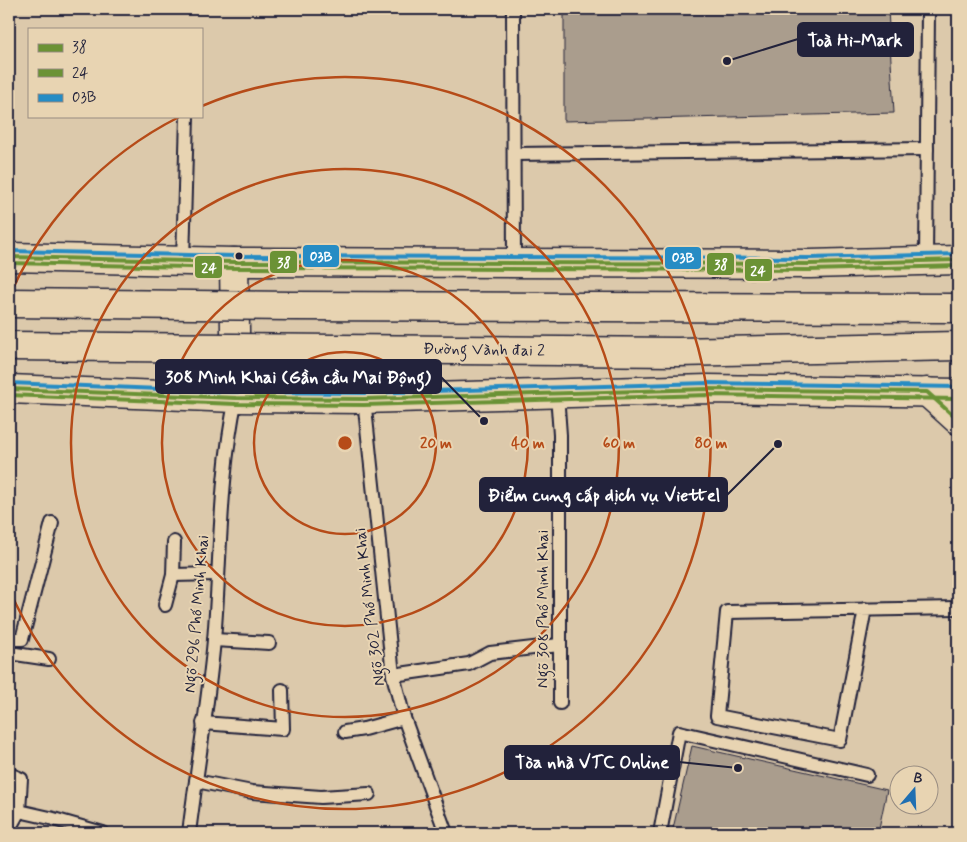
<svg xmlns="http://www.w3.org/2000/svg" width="967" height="842" viewBox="0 0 967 842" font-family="Mynerve,sans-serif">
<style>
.building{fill:#aa9d8d;stroke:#22223b}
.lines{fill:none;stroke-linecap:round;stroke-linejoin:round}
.lane-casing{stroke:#22223b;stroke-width:16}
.primary-casing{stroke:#22223b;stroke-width:31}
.lane{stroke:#e8d4b2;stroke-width:12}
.primary{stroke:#e8d4b2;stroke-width:28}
.highway-bridge-casing{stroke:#22223b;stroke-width:31;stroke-linecap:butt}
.highway-bridge{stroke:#e8d4b2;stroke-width:28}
.bus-1-casing{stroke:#e8d4b2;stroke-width:8}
.bus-2-casing{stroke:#e8d4b2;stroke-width:8}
.bus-3-casing{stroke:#e8d4b2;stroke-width:8}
.bus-1{stroke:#6b9235;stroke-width:4}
.bus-2{stroke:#6b9235;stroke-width:4}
.bus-3{stroke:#268cc4;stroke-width:4}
.ring{fill:none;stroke:#b64b18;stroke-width:2.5}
.bus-dot{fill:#22223b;stroke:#e8d4b2;stroke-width:2}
.labels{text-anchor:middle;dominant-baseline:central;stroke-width:4;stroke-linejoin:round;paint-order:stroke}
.street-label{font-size:16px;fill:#22223b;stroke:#e8d4b2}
.centre{fill:#b64b18;stroke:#e8d4b2;stroke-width:2.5}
.ring-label{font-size:15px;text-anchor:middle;font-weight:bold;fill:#b64b18;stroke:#e8d4b2;stroke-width:4;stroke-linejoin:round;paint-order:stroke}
.leader{fill:none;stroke:#22223b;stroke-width:2}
.callout-dot{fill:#22223b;stroke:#e8d4b2;stroke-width:2}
.callout{fill:#22223b;stroke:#22223b;stroke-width:2}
.callout-label{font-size:18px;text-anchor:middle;font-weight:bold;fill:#fff}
.line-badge{stroke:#e8d4b2;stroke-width:2}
.badge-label{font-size:14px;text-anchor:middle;font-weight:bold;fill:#fff}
</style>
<rect width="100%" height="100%" fill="#dcc9ab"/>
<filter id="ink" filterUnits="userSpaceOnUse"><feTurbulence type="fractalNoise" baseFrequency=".02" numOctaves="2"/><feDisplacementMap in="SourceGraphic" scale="10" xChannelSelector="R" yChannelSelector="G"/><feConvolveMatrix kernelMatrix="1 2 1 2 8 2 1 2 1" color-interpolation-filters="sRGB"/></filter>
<g filter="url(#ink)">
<g class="building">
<path d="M564,9h324l6,104 -330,8z"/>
<path d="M692,746l195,44 -9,43h-206z"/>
</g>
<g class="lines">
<g class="lane-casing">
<g id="lane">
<path d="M513,9l1,254"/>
<path d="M514,154l413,-5"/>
<path d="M183,261l4,-145"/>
<path d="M926,261l2,-252"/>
<path d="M557,394l3,41v268"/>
<path d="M364,399l29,276 11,43 42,115"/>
<path d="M173,575l44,-1"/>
<path d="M165,605l8,-30 1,-33"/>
<path d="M865,609l-25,131 -123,-24 10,-104 231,-4"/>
<path d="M214,640l55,3"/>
<path d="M9,644l1,-5h12l30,-116"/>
<path d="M9,653l40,6"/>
<path d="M393,675l76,-11 21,-11 69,-8"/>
<path d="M203,723l80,6 -1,-39"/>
<path d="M345,732l19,-3 40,-11"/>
<path d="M9,774l12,5 -2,32 -10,18"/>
<path d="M196,781l56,11 69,5 48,-3"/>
<path d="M19,811l31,7 53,15"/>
<path d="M189,833c8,-64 19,-128 25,-193 7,-82 5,-161 22,-242"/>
<path d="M660,833l19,-101 188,43"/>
</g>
</g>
<g class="primary-casing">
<g id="primary">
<path d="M9,257l225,5 576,2 148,-4"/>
<path d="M234,262l2,136"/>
<path d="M9,389l227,9 128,1 344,-10 250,4"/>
<path d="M927,392l31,28"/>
</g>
</g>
<use href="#lane" class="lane"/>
<use href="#primary" class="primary"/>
<g class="highway-bridge-casing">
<g id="highway-bridge">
<path d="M9,303l283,3 666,2"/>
<path d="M9,346l669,6 280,-6"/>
</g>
</g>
<use href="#highway-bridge" class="highway-bridge"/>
<g class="bus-1-casing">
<g id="bus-1">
<path d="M9,257l225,5 576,2 148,-4"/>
<path d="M9,389l227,9 128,1 344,-10 219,3 31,28"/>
</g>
</g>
<g class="bus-2-casing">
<g id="bus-2">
<path d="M9,263l225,5 576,2 148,-4"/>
<path d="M9,395l227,9 128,1 344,-10 250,4"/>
</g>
</g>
<g class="bus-3-casing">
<g id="bus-3">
<path d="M9,251l225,5 576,2 148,-4"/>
<path d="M9,383l227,9 128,1 344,-10 250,4"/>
</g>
</g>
<use href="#bus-1" class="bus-1"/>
<use href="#bus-2" class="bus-2"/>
<use href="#bus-3" class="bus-3"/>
</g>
</g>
<g class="ring">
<circle cx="345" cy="443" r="91"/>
<circle cx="345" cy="443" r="183"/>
<circle cx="345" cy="443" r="274"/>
<path d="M9 297A366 366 0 0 1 179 117M202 106A366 366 0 1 1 9 589"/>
</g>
<circle class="bus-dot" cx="239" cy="256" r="4.5"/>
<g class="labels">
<g class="street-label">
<text transform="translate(484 350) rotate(1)">Đường Vành đai 2</text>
<text transform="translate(370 607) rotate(-97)">Ngõ 302 Phố Minh Khai</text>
<text transform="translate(543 609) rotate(-90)">Ngõ 308 Phố Minh Khai</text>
<text transform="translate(197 614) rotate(-85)">Ngõ 296 Phố Minh Khai</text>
</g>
</g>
<circle cx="345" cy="443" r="8" class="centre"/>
<g class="ring-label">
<text x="436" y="448">20 m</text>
<text x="528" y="448">40 m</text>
<text x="619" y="448">60 m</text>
<text x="711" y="448">80 m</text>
</g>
<path class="leader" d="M727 61L798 39M484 421L441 377M778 444L727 495M738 768L679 762"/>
<g class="callout-dot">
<circle cx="727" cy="61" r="5"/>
<circle cx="484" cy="421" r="5"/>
<circle cx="778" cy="444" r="5"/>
<circle cx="738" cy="768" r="5"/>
</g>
<g class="callout">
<rect x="798" y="23" width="115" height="33" rx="5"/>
<rect x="156" y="360" width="285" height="33" rx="5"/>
<rect x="480" y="478" width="247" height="33" rx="5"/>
<rect x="505" y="746" width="174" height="33" rx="5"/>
</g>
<g class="callout-label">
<text x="855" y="46">Toà Hi-Mark</text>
<text x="298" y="383">308 Minh Khai (Gần cầu Mai Động)</text>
<text x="604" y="501">Điểm cung cấp dịch vụ Viettel</text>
<text x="592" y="768">Tòa nhà VTC Online</text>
</g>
<g class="line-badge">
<rect x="302" y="244" width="38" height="24" rx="5" fill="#268cc4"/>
<rect x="664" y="246" width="38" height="24" rx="5" fill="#268cc4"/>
<rect x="269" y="250" width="29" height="24" rx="5" fill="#6b9235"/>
<rect x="706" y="252" width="29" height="24" rx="5" fill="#6b9235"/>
<rect x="194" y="255" width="29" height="24" rx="5" fill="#6b9235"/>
<rect x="744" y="258" width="29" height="24" rx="5" fill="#6b9235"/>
</g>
<g class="badge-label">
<text x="321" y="261">03B</text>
<text x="683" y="262">03B</text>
<text x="284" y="267">38</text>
<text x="721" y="269">38</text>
<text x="209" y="272">24</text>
<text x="758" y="275">24</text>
</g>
<rect width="967" height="842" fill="none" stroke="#e8d4b2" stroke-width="30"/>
<rect x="15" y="15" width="937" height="812" fill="none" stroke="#22223b" stroke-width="2" filter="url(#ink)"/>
<rect x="28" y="28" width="175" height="90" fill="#e8d4b2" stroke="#998d82"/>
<rect x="38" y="44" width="25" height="8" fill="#6b9235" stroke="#998d82"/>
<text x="72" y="52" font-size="15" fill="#22223b">38</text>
<rect x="38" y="69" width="25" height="8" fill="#6b9235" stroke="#998d82"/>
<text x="72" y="78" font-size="15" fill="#22223b">24</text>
<rect x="38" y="94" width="25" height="8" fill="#268cc4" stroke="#998d82"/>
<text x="72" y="102" font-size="15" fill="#22223b">03B</text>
<g transform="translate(914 790) rotate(19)"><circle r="24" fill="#e8d4b2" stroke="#998d82"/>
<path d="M0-4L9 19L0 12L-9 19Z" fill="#1f6fb2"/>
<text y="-8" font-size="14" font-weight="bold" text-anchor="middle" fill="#22223b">B</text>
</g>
</svg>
